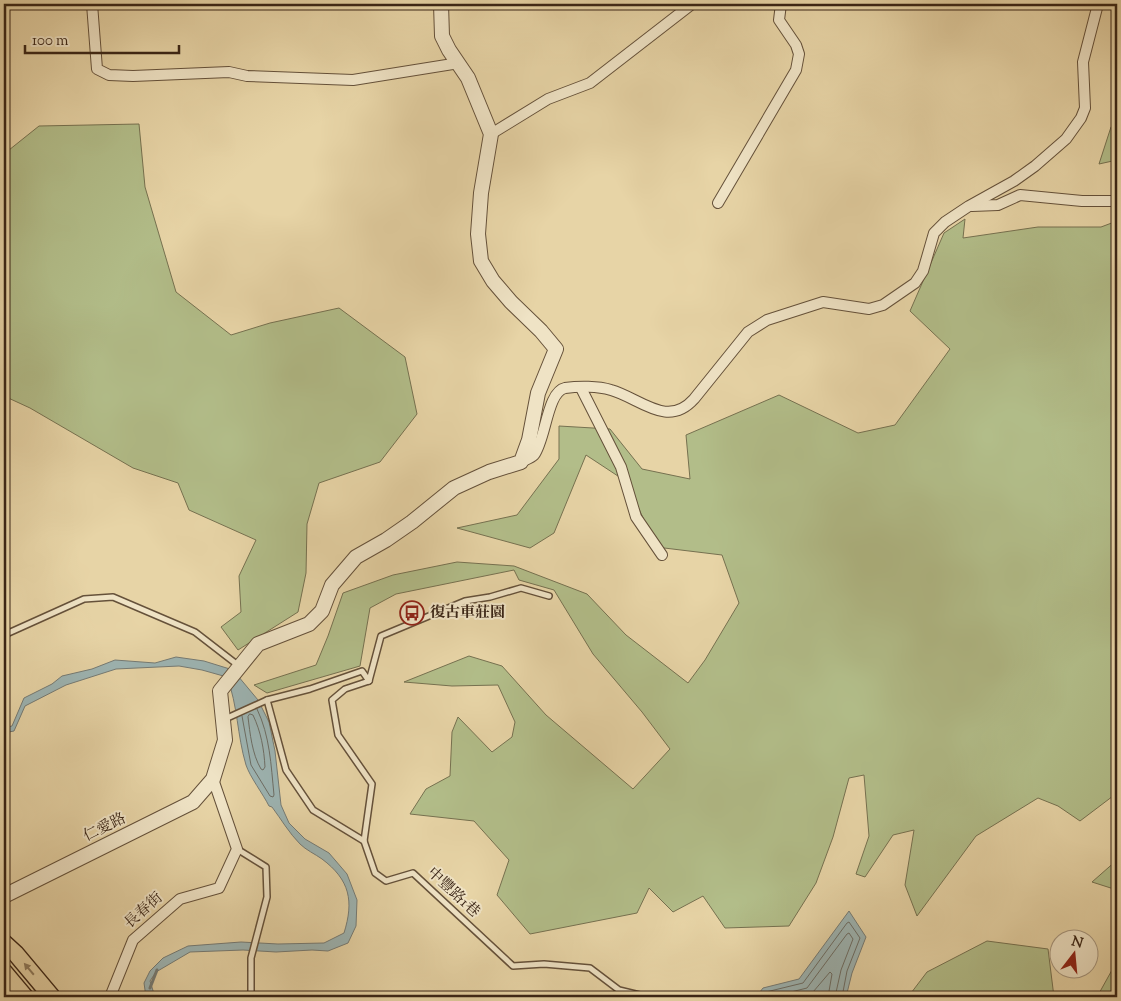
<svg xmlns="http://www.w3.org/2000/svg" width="1121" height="1001" viewBox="0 0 1121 1001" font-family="'Sorts Mill Goudy','Noto Serif TC',serif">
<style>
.green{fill:#b2bd89;stroke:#767150}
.water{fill:#9db5b4;stroke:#757b75}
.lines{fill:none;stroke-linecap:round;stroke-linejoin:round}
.shore{stroke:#6c6d65;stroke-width:1}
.stream{stroke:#757b75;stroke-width:3}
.building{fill:#d79f79;stroke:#966f55}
.service-casing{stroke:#65513a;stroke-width:8}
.minor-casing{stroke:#65513a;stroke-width:12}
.tertiary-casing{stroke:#65513a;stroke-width:16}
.primary-casing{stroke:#3a2516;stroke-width:19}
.service{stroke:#efe3c5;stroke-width:5}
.minor{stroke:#efe3c5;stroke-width:10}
.tertiary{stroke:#efe3c5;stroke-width:14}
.primary{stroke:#e7d4a6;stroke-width:16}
.oneway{fill:#907c5e}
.labels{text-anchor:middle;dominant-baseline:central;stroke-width:4;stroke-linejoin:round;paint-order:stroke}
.poi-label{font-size:15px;font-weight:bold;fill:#3a2516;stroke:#efe3c5;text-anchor:start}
.street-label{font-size:15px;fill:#3a2516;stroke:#efe3c5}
</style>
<rect width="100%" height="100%" fill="#e7d4a6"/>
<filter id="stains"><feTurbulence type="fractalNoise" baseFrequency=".004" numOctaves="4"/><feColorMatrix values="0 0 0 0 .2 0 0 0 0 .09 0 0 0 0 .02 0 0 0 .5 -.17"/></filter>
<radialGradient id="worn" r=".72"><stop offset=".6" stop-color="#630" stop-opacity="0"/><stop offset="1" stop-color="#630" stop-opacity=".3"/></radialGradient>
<g class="green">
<path d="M1117,120v40l-18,4 12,-37z"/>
<path d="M139,124l6,63 31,105 55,43 39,-12 69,-15 66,49 12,57 -37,48 -61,21 -12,41 -1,49 -8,39 -60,38 -17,-23 20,-15 -2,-36 17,-36 -67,-30 -11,-27 -45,-15 -103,-60 -26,-12v-242l35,-28z"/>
<path d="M965,219l-2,19 75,-11h63l16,-6v572l-37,28 -22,-15 -20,-8 -62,38 -59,80 -12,-31 9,-55 -21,5 -28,42 -9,-3 13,-38 -5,-61 -15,3 -16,59 -17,46 -27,43 -64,2 -22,-32 -30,16 -24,-24 -12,25 -107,21 -33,-39 12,-35 -35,-39 -64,-7 16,-25 24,-13 2,-44 6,-15 34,35 20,-15 3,-15 -17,-37 -46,1 -48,-4 65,-26 33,10 44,49 87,74 37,-40 -28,-37 -49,-58 -39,-64 -35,-10 -5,-10 -118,24 -26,14 -10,58 -93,27 -13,-8 62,-20 12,-29 15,-43 50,-18 64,-13 57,4 73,28 39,41 62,48 17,-23 34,-57 -17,-48 -66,-8 -29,-65 -41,-27 -32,78 -24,15 -73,-20 60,-13 42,-56v-33l51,3 32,40 48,10 -4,-44 93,-40 79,38 37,-8 55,-76 -40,-38 34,-78z"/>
<path d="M1117,860v30l-25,-8z"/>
<path d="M987,941l61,8 6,48h-146l19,-25z"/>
<path d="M1117,961v36h-20z"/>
</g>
<g class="water">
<path d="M176,657l28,4 29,9 25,30 11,22 6,29 6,54 8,18 16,16 24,14 18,21 10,26 -1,26 -8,17 -20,8 -16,-1 -36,2 -33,-2 -53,2 -34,20 -6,9 5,16h-9l-2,-14 6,-12 13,-13 25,-12 53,-4 37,2 46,-1 20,-10c10,-32 6,-53 -22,-74 -7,-5 -16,-9 -22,-15 -11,-11 -19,-25 -28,-37l-3,-1c-6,-12 -19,-29 -23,-41 -9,-30 -8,-59 -19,-88l-25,-7 -23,-4 -63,3 -50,16 -41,21 -11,25 -10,2v-5l8,-2 12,-28 28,-14 10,-8 30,-7 23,-9 40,3z"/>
<path d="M849,911l17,26 -14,36 -6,24h-90l7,-9 36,-9z"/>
</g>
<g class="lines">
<g class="shore">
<path d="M250,714l3,1c8,17 11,34 12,52l-2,3 -2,-1c-9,-15 -11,-36 -13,-52z"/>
<path d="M242,716l9,49 19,31 3,1 1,-2c-3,-30 -4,-59 -17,-86"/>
<path d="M762,997l4,-5 37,-9 44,-60 2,-1 11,16 -13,33 -5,26"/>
<path d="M771,997l36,-9 40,-54 2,-1 4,6 -12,31 -6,27"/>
<path d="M805,997l8,-5 17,-20 2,2 -4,23"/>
</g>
<path class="stream" d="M150,988l7,-18"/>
</g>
<path class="building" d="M4,990l3,7h-3z"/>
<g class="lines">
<g class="service-casing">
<g id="service">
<path d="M549,596l-28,-8 -31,9 -25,4 -84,35 -12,45 -24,8 -13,11 6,35 34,49 -8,57 11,32 11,8 27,-8 100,93 31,-2 46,4 29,22 29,7"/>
<path d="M4,635l80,-36 29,-2 82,35 44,34"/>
<path d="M267,700l19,70 27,40 51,31"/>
<path d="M225,719l42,-19 43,-11 52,-18 7,10"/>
<path d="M237,849l29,18 1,30 -16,61v37l2,2"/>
</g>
</g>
<g class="minor-casing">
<g id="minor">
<path d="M92,4l5,65 12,6 24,1 96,-4 18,4 106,4 106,-17"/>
<path d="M491,134l57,-35 42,-16 102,-79"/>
<path d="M718,203l78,-133 3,-16 -3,-9 -17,-25 2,-16"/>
<path d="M972,206l26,-1 22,-10 62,6h35"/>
<path d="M581,388l40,79 15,50 26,38"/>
<path d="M521,462c4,-2 10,-4 13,-7 12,-16 13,-63 31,-67 14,-2 33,-2 46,2 29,8 56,39 83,9l54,-67 19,-12 56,-18 46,7 14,-4 32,-22 8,-12 11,-38 11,-11 24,-16 45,-25 21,-15 31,-27 15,-21 4,-10 -2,-46 15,-58"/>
<path d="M110,997l23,-57 47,-41 39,-11 18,-39 -24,-70"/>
</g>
</g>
<g class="tertiary-casing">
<path id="tertiary" d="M4,896l189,-94 20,-23 12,-39 -5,-49 38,-47 51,-20 13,-13 10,-26 24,-28 30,-17 26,-18 42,-34 35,-16 32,-10 8,-22 9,-47 18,-44 -15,-18 -30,-29 -18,-21 -12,-20 -3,-27 3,-41 10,-59 -23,-56 -19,-28 -7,-14 -1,-32"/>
</g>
<g class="primary-casing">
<g id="primary">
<path d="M4,943l12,11 36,43"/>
<path d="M4,972l21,25"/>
</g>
</g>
<use href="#service" class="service"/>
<use href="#minor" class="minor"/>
<use href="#tertiary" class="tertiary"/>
<use href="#primary" class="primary"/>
</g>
<defs><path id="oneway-solid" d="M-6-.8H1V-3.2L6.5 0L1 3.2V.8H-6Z" transform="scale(1.25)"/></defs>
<use class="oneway" href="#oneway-solid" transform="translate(29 969) rotate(-130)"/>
<defs>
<g id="bus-ring" transform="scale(1.25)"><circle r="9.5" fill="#efe3c5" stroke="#8f2418" stroke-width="1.5"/><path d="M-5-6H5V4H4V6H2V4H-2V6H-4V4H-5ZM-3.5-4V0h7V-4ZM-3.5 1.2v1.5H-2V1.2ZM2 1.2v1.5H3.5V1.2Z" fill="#8f2418"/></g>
</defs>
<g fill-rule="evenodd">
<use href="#bus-ring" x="412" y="613"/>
</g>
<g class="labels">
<g class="poi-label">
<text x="430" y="613">復古車莊園</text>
</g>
<g class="street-label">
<text transform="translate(105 828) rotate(-26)">仁愛路</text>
<text transform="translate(453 893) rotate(43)">中豐路1巷</text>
<text transform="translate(144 911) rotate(-42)">長春街</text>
</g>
</g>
<rect width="1121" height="1001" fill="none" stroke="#e7d4a6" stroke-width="20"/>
<rect x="5" y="5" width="1111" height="991" fill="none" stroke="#3a2516" stroke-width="2.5"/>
<rect x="10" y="10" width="1101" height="981" fill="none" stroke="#3a2516"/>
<g transform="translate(1074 954) rotate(16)"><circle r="24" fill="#efe3c5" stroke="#a7977f"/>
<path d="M0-4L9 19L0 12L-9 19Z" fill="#8f2418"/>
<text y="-8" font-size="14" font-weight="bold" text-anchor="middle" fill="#3a2516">N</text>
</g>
<path d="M25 45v8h154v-8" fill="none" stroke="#3a2516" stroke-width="2.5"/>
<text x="32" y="45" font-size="15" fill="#3a2516" stroke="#efe3c5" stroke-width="4" paint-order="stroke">100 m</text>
<rect width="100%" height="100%" filter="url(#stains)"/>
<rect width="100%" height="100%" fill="url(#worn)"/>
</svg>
